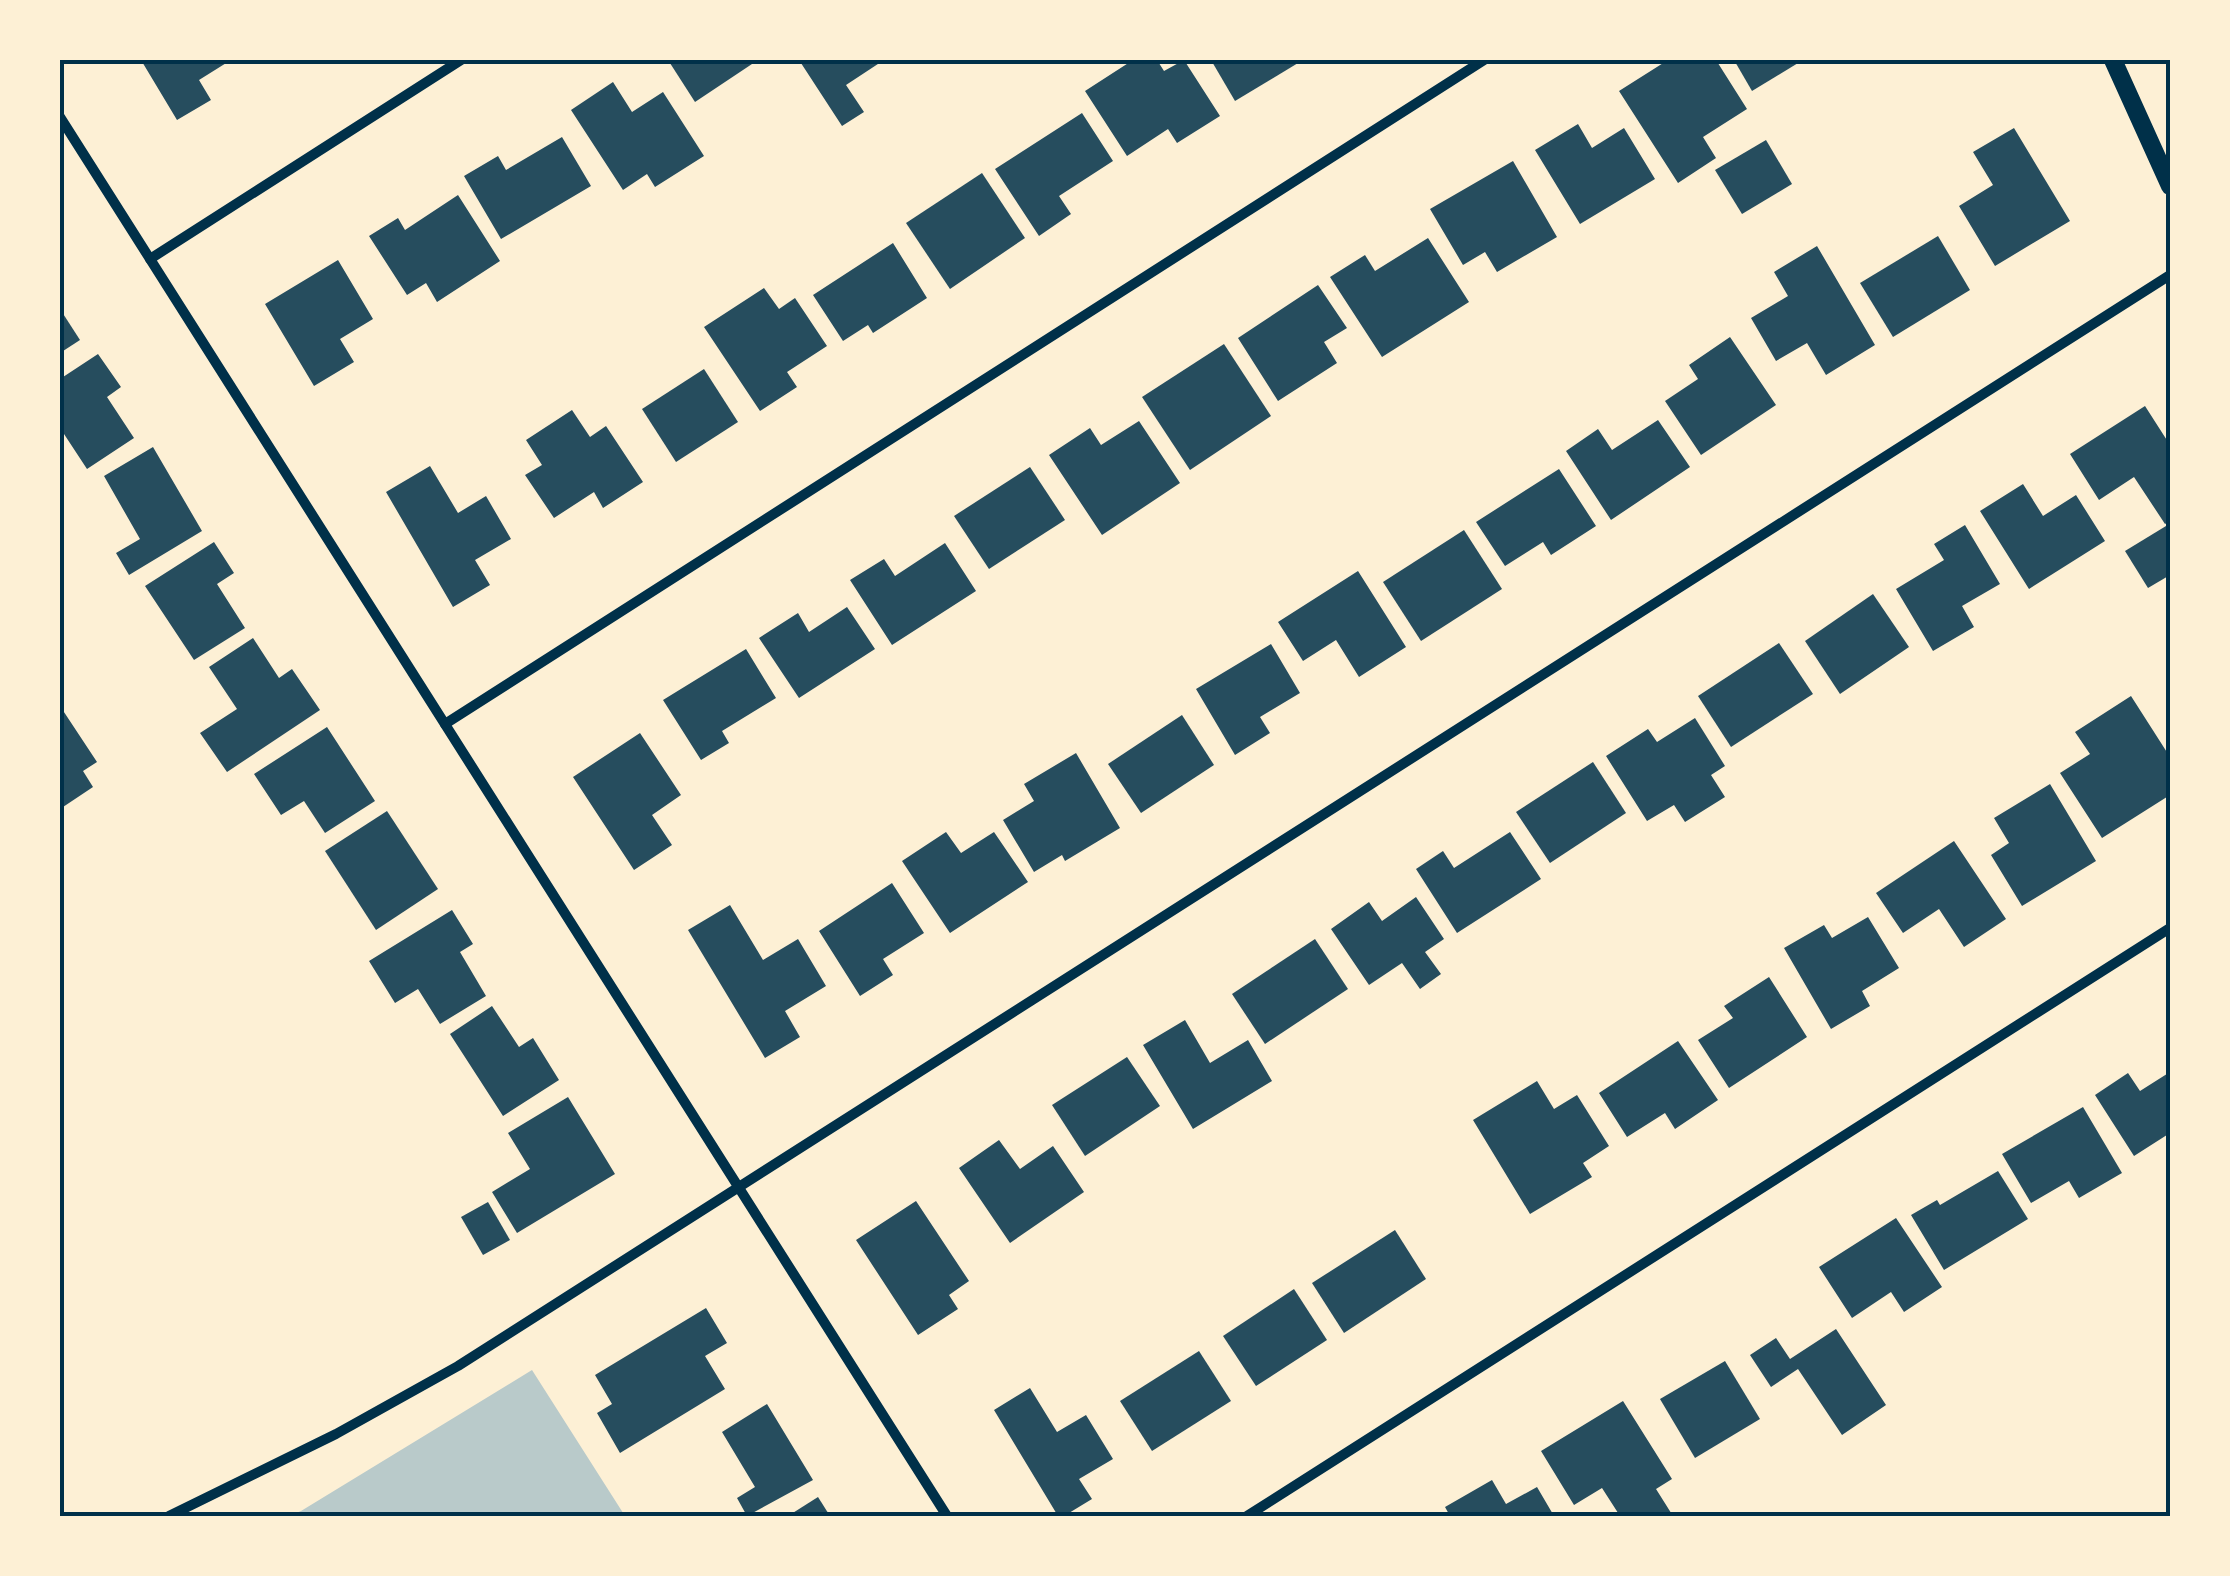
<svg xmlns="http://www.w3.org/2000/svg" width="2230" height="1576" viewBox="0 0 2230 1576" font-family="'Open Sans',sans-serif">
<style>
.green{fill:#b9caca}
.building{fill:#264d5e}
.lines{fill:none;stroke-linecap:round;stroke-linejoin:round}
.minor{stroke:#003049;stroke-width:10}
.tertiary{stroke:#003049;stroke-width:18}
.neatline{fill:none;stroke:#003049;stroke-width:4}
</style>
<rect width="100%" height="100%" fill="#fdf0d5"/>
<path class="green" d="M532,1370l93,146h-336l12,-5z"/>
<g class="building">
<path d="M141,60h90l-32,20 12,20 -34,20z"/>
<path d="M668,60h90l-63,42z"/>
<path d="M799,60h85l-38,25 18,27 -22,14z"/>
<path d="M1133,60h24l7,11 20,-11 36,56 -43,27 -9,-14 -41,27 -42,-65z"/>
<path d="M1211,60h92l-68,41z"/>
<path d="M1668,60h48l31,49 -44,28 13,21 -38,25 -59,-92z"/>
<path d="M1734,60h69l-51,31z"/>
<path d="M613,82l19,30 31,-20 41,64 -49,31 -8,-13 -24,16 -52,-80z"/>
<path d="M1082,113l31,48 -54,35 12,18 -32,22 -44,-67z"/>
<path d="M1578,124l14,24 32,-20 31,51 -75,45 -45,-74z"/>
<path d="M2014,128l56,93 -75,45 -36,-60 34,-21 -20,-33z"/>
<path d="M562,137l29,49 -90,53 -37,-63 34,-20 8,14z"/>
<path d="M1766,140l26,44 -50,30 -27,-44z"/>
<path d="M1513,161l44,76 -60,35 -12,-20 -22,13 -33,-56z"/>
<path d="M982,173l43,65 -75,51 -44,-66z"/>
<path d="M458,195l42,66 -63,41 -11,-19 -19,12 -38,-59 29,-18 7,12z"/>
<path d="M1938,236l32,54 -77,47 -33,-54z"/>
<path d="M1428,238l41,64 -87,55 -52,-80 35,-22 10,16z"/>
<path d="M893,243l34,55 -54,35 -5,-8 -25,16 -30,-46z"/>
<path d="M1817,246l58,99 -49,30 -19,-32 -31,18 -25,-43 37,-22 -14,-24z"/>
<path d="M338,260l35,59 -33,20 14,23 -40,24 -49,-82z"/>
<path d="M1318,285l29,43 -23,14 13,21 -59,38 -40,-63z"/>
<path d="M764,288l15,21 16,-11 32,48 -40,26 10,15 -37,24 -56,-84z"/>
<path d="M60,309l20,31 -20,13z"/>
<path d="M1730,337l46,68 -75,50 -36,-54 33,-22 -9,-14z"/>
<path d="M1224,344l47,72 -81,54 -48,-73z"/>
<path d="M98,354l23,33 -14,10 27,41 -47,31 -23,-35 -4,2v-57z"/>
<path d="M704,369l34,53 -62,40 -34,-53z"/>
<path d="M2145,406l25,39v76l-5,3 -31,-47 -35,23 -29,-46z"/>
<path d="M572,410l18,27 16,-11 37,56 -40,26 -9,-16 -40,26 -29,-43 17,-10 -16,-25z"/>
<path d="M1658,420l32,47 -79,53 -45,-69 32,-22 14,21z"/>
<path d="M1139,421l41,62 -78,52 -53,-80 41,-27 11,17z"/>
<path d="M153,447l49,84 -73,44 -13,-22 24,-14 -36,-63z"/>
<path d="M430,466l28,47 28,-17 25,43 -36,21 15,25 -37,22 -67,-115z"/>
<path d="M1030,467l35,53 -76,49 -35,-53z"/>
<path d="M1559,469l37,57 -45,29 -8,-13 -38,24 -29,-44z"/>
<path d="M2023,484l20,32 33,-21 29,46 -76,48 -49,-78z"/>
<path d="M1965,525l35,59 -38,22 12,21 -41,24 -37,-62 48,-29 -10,-16z"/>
<path d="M2166,526l4,49 -22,13 -23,-37z"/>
<path d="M1464,530l38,59 -81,52 -38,-59z"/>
<path d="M214,542l20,31 -17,11 28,44 -51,32 -49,-74z"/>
<path d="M945,543l31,48 -84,54 -42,-65 34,-21 11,17z"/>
<path d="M1358,571l48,76 -47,30 -23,-37 -33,21 -25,-39z"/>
<path d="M1873,594l36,53 -69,47 -35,-53z"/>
<path d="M847,607l28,42 -76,49 -40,-60 39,-25 11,19z"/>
<path d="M253,638l26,40 13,-9 28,41 -93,62 -27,-39 37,-24 -28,-42z"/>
<path d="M1779,643l34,51 -82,53 -33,-51z"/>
<path d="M1271,644l29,49 -40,24 10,16 -35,22 -39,-66z"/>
<path d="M746,649l30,49 -54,33 7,12 -28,17 -38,-60z"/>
<path d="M2131,696l39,61v38l-68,43 -42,-65 30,-19 -15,-22z"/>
<path d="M60,706l37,56 -14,9 10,16 -33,22z"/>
<path d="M1182,715l32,50 -73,48 -33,-49z"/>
<path d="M1695,718l30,48 -14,9 14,22 -40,25 -11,-17 -27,16 -41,-65 42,-27 9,13z"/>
<path d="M327,727l48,74 -50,32 -21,-32 -23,14 -27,-41z"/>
<path d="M640,733l41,62 -29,20 20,30 -38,25 -61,-93z"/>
<path d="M1076,753l44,75 -55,33 -3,-6 -28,17 -31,-52 31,-19 -10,-17z"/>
<path d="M1593,762l33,51 -76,50 -34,-51z"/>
<path d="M2050,784l46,77 -74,45 -31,-51 18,-12 -15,-25z"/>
<path d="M387,811l51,78 -62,41 -51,-79z"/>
<path d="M946,832l15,21 33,-21 34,50 -78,51 -48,-72z"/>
<path d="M1510,832l31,47 -84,54 -41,-64 27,-18 11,17z"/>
<path d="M1954,841l52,78 -42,28 -25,-38 -36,24 -27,-40z"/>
<path d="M892,883l32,50 -41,26 10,16 -33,21 -41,-65z"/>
<path d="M1416,897l28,42 -19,13 16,22 -21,15 -18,-26 -33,22 -38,-56 38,-27 13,19z"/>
<path d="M730,905l33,55 35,-21 28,47 -41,25 15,26 -35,21 -77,-128z"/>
<path d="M452,910l21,34 -13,8 26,44 -46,28 -22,-35 -23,14 -26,-42z"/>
<path d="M1868,917l31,51 -37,23 8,15 -39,23 -47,-81 40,-23 8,13z"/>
<path d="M1315,939l33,50 -83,55 -33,-50z"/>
<path d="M1769,977l38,60 -78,51 -31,-48 35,-22 -9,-12z"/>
<path d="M492,1006l27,41 14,-9 26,42 -56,36 -53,-82z"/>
<path d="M1185,1020l25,43 38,-23 24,41 -79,48 -50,-84z"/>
<path d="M1678,1041l40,59 -43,29 -10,-16 -38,24 -28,-44z"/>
<path d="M1127,1057l33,49 -75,50 -33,-51z"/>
<path d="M2170,1072v61l-36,23 -39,-61 33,-22 12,18z"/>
<path d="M1537,1081l17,28 23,-14 32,51 -26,17 9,14 -62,37 -57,-94z"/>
<path d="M568,1097l47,77 -98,59 -25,-41 38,-23 -22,-36z"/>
<path d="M2083,1107l39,66 -43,25 -10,-17 -38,22 -29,-49z"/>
<path d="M999,1140l21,29 33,-23 31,46 -74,51 -51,-75z"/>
<path d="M1998,1171l30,48 -84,51 -33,-55 26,-15 3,5z"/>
<path d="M916,1201l53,80 -20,14 9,14 -40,26 -62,-95z"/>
<path d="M488,1202l22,38 -27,15 -22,-38z"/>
<path d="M1896,1218l46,69 -38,25 -13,-20 -39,26 -33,-51z"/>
<path d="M1395,1230l31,49 -82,54 -32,-50z"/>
<path d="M1294,1289l33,51 -71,46 -33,-50z"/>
<path d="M706,1308l21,35 -22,13 20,33 -105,64 -23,-40 15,-9 -17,-29z"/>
<path d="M1836,1329l50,76 -44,30 -44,-66 -27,18 -21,-32 26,-17 14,21z"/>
<path d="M1199,1351l32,50 -79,50 -32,-50z"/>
<path d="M1725,1361l35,58 -65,39 -35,-59z"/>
<path d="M1030,1388l27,44 29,-17 27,44 -34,20 13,20 -28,17h-6l-64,-106z"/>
<path d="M1623,1401l49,78 -16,10 17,27h-53l-18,-28 -28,17 -33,-54z"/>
<path d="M767,1404l46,76 -66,36 -10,-18 18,-11 -33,-55z"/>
<path d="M1492,1480l14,24 31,-17 17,29h-104l-5,-9z"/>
<path d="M818,1497l12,19h-42z"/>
</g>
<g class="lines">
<g class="minor">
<path d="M60,117l887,1399"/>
<path d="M150,259l311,-199"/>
<path d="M445,724l1039,-664"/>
<path d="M169,1516l167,-82 122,-68 1712,-1091"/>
<path d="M1247,1516l923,-588"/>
</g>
<path class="tertiary" d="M2113,60l57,126"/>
</g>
<rect width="2230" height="1576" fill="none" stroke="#fdf0d5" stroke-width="125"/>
<rect x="62" y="62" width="2106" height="1452" class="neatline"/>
</svg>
